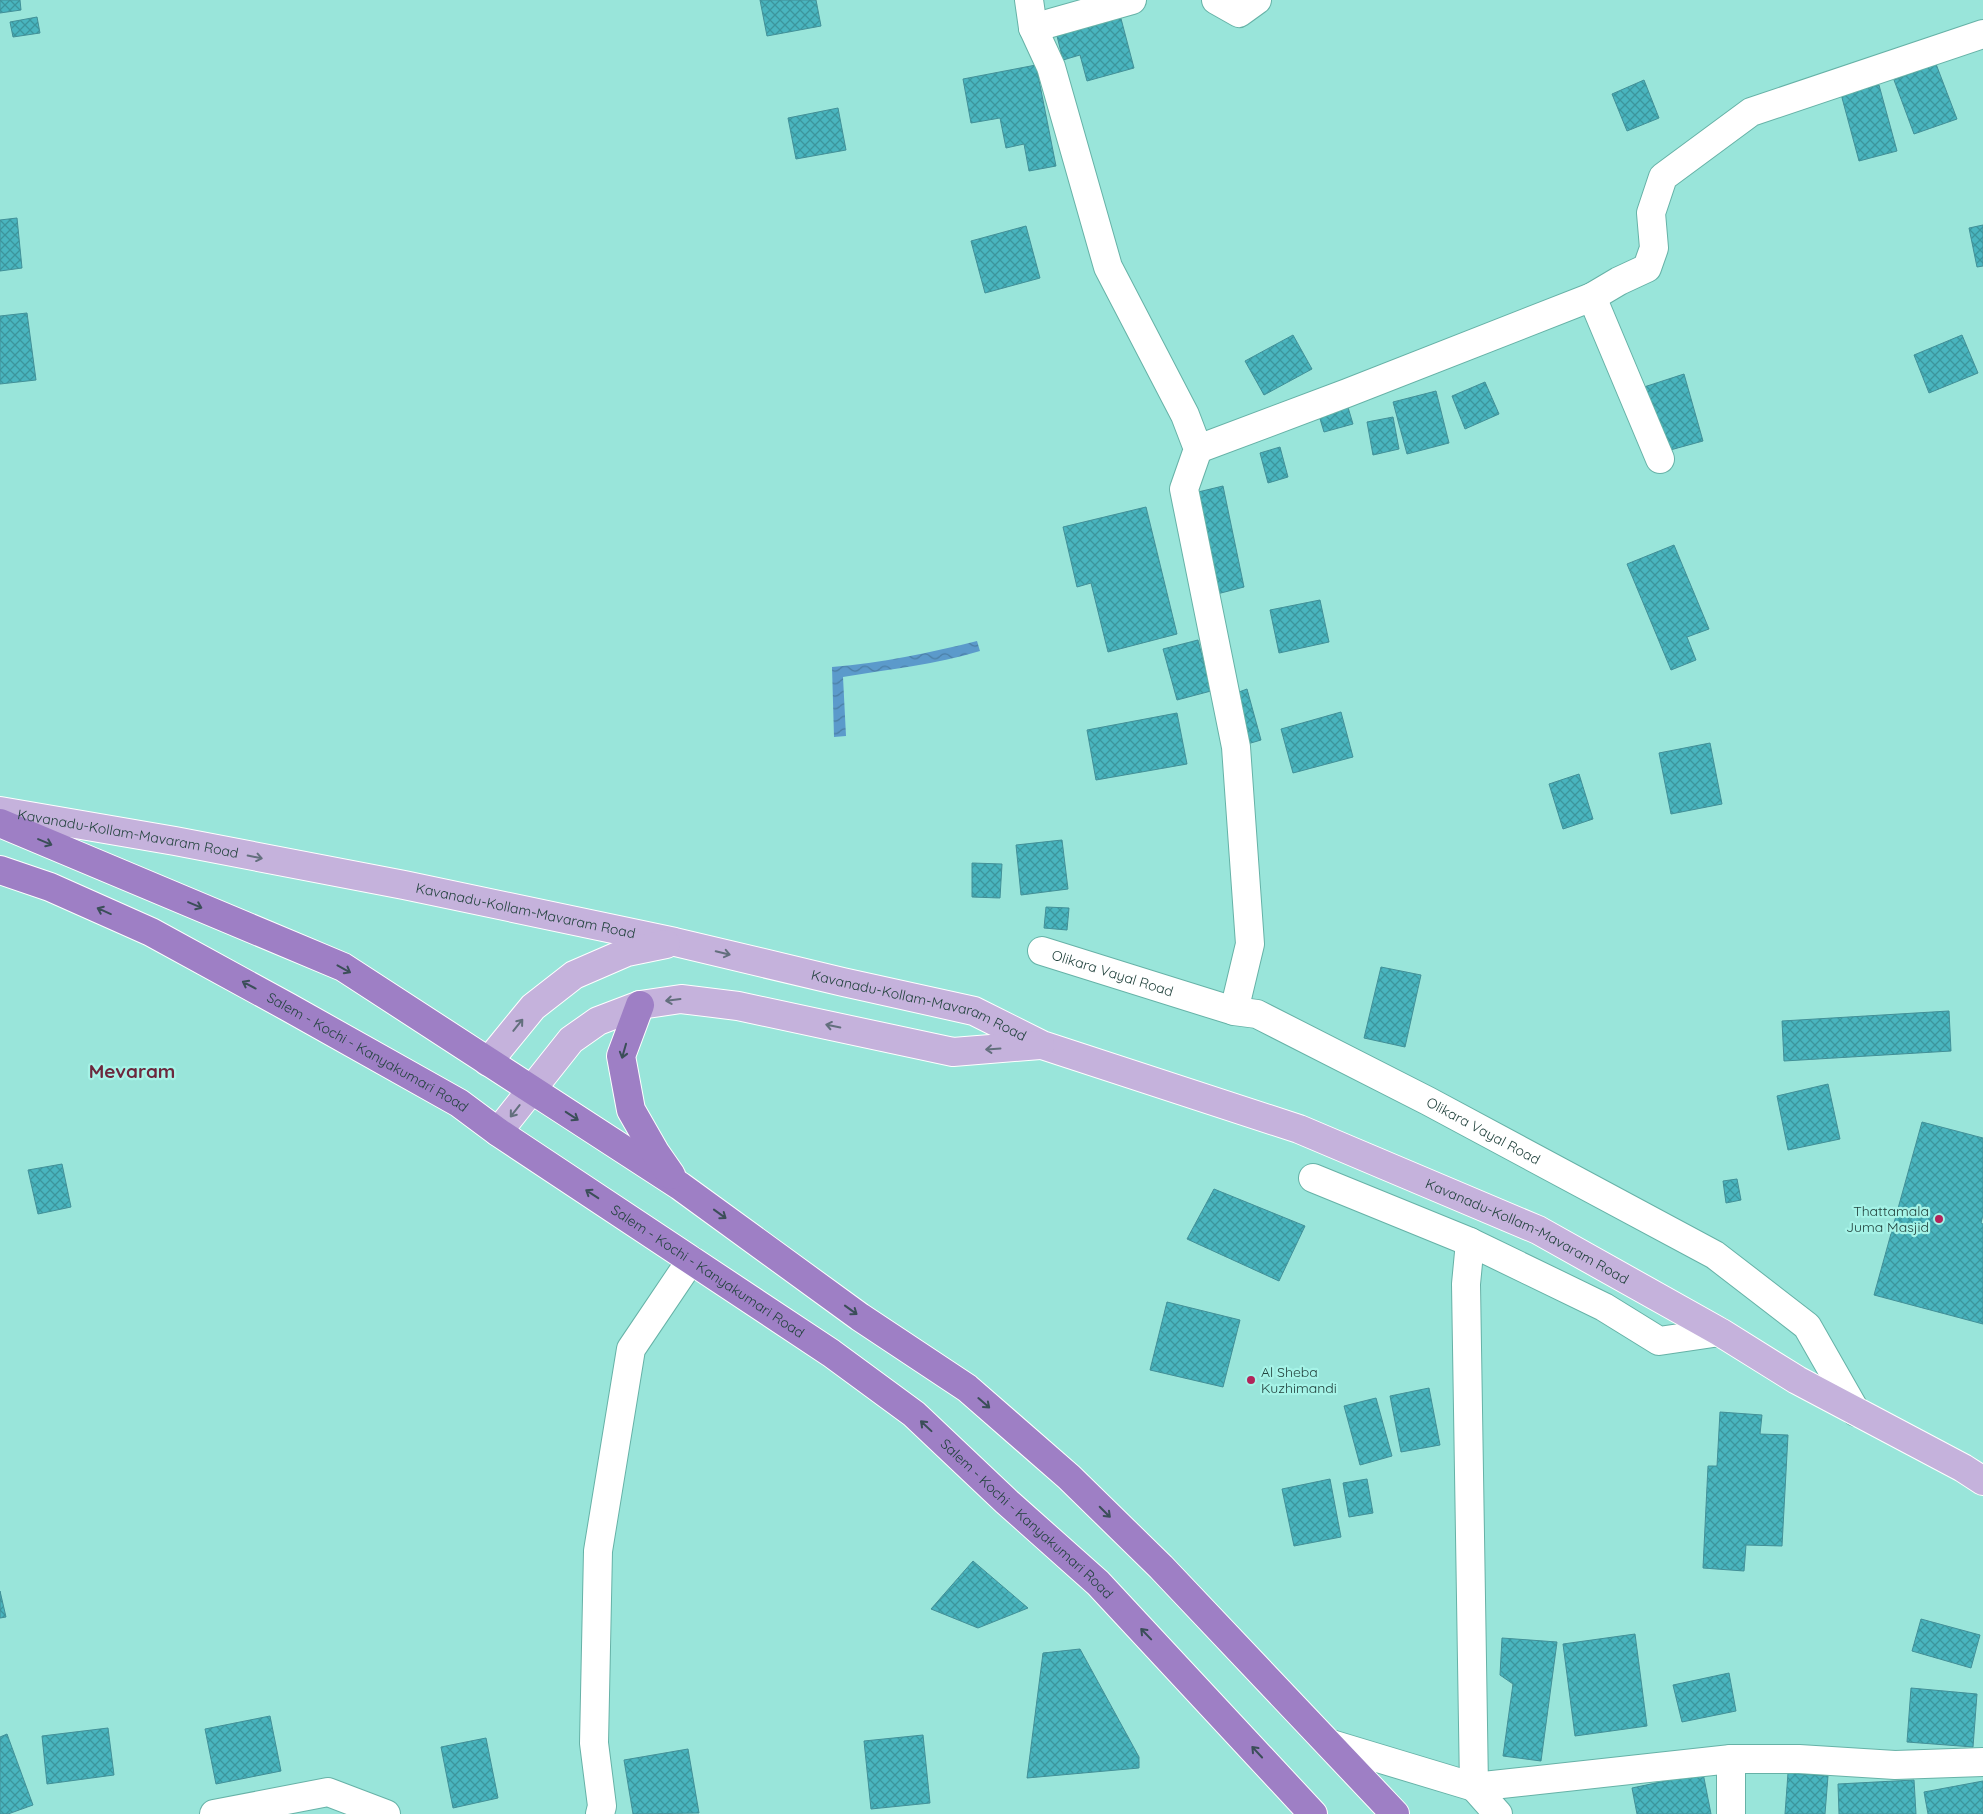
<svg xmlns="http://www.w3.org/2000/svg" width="1983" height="1814" viewBox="0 0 1983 1814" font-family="Quicksand,sans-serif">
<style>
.water{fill:url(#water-waves)}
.building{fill:url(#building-cross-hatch);stroke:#429098}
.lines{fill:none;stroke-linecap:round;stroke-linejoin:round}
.minor-casing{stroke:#66b2a7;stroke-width:30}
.major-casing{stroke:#fff;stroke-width:30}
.highway-casing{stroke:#fff;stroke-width:30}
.minor{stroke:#fff;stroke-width:28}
.major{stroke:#c5b2dc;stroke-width:28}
.highway{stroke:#9e7fc5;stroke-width:28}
.oneway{stroke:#3b4e58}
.oneway2{stroke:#636f7d}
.poi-dot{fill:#b2245a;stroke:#a6f3e7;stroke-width:2}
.labels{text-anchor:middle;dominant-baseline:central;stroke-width:4.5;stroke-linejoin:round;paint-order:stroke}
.street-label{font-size:14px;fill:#22423d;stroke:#a6f3e7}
.poi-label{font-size:14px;fill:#22423d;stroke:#a6f3e7;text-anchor:end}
.district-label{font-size:19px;font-weight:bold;fill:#6c283d;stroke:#a6f3e7}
</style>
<defs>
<pattern id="water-waves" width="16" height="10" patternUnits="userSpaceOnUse" patternTransform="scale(1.25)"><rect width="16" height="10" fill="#5b9acb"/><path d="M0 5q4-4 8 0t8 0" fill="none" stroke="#4b7fa6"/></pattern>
<pattern id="building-cross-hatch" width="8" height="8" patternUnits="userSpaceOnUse" patternTransform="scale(1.25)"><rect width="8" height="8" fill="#49b5bf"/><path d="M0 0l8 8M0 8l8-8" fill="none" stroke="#3c959c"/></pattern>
</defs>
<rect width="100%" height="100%" fill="#99e5da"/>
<path class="water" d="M977,641l3,10c-45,14 -91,18 -137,26l3,59 -12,1 -2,-70c49,-4 97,-14 145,-26z"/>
<g class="building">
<path d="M0,0h20l1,10 -21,3z"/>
<path d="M760,0h56l5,26 -54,10z"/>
<path d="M1119,11l15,57 -47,13 -7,-26 -17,5 -8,-32z"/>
<path d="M37,17l3,16 -27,4 -3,-15z"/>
<path d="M1936,64l21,55 -43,15 -20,-54z"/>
<path d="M1036,65l20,101 -27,5 -5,-27 -18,4 -6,-30 -29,5 -8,-44z"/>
<path d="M1644,80l15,38 -32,13 -15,-37z"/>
<path d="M1879,85l18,66 -38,10 -18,-67z"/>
<path d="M838,108l8,42 -50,9 -8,-41z"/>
<path d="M17,218l5,50 -22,3v-51z"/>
<path d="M1983,225v41l-6,1 -8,-39z"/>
<path d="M1026,226l14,52 -55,15 -14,-52z"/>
<path d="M27,313l9,67 -36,4v-68z"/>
<path d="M1293,335l19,34 -48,26 -19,-34z"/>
<path d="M1962,335l16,38 -49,20 -15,-38z"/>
<path d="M1684,374l19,67 -40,11 -19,-65z"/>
<path d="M1485,382l14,32 -34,15 -13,-33z"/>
<path d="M1436,391l13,52 -42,11 -14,-52z"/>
<path d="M1347,404l6,20 -29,8 -6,-20z"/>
<path d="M1393,417l6,32 -26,6 -6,-33z"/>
<path d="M1280,447l8,30 -20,6 -8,-30z"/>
<path d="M1223,486l21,101 -27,7 -23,-101z"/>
<path d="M1146,507l31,127 -69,18 -17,-69 -14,4 -14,-60z"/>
<path d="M1674,545l35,84 -22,8 9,23 -25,10 -44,-106z"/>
<path d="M1320,600l9,42 -50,11 -9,-43z"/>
<path d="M1198,640l13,51 -34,9 -14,-51z"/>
<path d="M1247,689l14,51 -17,5 -13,-50z"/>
<path d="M1341,712l12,45 -60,16 -12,-44z"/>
<path d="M1177,713l10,51 -91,16 -9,-50z"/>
<path d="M1710,743l12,61 -51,10 -12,-61z"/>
<path d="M1579,774l14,45 -30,10 -14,-45z"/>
<path d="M1062,840l6,49 -47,6 -5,-50z"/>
<path d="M972,863l30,1 -2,34 -28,-1z"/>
<path d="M1046,907l23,1 -2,22 -23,-2z"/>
<path d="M1381,967l40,8 -16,72 -41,-9z"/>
<path d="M1949,1011l2,40 -167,10 -2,-40z"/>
<path d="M1828,1084l12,55 -52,11 -11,-54z"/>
<path d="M1922,1122l61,16v77l-2,8 2,1v100l-109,-29z"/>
<path d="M62,1164l9,43 -33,7 -10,-44z"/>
<path d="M1737,1179l4,21 -15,3 -3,-22z"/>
<path d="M1214,1189l91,37 -26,55 -92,-42z"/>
<path d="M1167,1302l73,18 -17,67 -73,-17z"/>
<path d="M1429,1388l11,57 -39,7 -11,-56z"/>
<path d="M1376,1398l16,58 -32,9 -16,-59z"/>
<path d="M1720,1412l42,3 -2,19 28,1 -6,111 -36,-1 -2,26 -41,-3 5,-102h9z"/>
<path d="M1330,1479l11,58 -47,9 -12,-57z"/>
<path d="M1367,1479l6,34 -24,4 -6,-34z"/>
<path d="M973,1561l55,47 -50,20 -47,-19z"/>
<path d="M0,1591l6,26 -6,1z"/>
<path d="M1921,1619l59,16 -9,33 -59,-17z"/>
<path d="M1635,1634l12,92 -72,10 -12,-92z"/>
<path d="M1502,1638l55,4 -16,119 -38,-5 10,-72 -13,-9z"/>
<path d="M1080,1649l59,108v11l-112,10 16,-125z"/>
<path d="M1729,1673l7,38 -54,11 -9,-37z"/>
<path d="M1911,1688l66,6 -4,53 -66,-5z"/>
<path d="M270,1716l11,55 -65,13 -11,-55z"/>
<path d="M108,1728l6,47 -67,9 -5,-48z"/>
<path d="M7,1734l26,71 -25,9h-8v-77z"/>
<path d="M923,1735l7,68 -59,6 -7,-68z"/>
<path d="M486,1738l12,60 -45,10 -12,-61z"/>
<path d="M688,1749l11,64 -66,1 -9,-54z"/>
<path d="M1703,1773l8,41h-74l-5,-26z"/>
<path d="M1788,1773l40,3 -3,38h-40z"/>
<path d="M1914,1780l2,34h-77l-1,-30z"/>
<path d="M1983,1781v33h-55l-4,-22z"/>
</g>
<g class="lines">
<g class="minor-casing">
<g id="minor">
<path d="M1029,0l4,28 18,39 57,200 77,148 13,34 -14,40 52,258 14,197 -16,67"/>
<path d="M1216,0l23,13 18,-13"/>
<path d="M1033,28l99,-28"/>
<path d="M1592,297l68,162"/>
<path d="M1198,449l149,-56 245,-96 27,-16 28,-13 7,-20 -3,-35 12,-36 88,-65 232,-78"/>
<path id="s1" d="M1042,951l192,60 23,3 171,87 287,154 92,71 49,86"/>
<path d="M1313,1178l157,64"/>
<path d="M1328,1743l146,44 257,-28h68l96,6 88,-3"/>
<path d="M1731,1759v55"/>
<path d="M214,1814l114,-22 58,22"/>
<path d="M600,1814l2,-8 -8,-63 4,-192 33,-202 60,-89"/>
<path d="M1498,1814l-24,-27 -8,-503 4,-42 134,65 55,34 61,-9"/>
</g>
</g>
<g class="major-casing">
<g id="major">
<path id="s2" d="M0,811l175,30 229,44 271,57 168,40 131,29 68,34 257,84 239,101 182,102 77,48 166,88 20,13"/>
<path d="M488,1062l45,-55 41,-32 53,-23 39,-8"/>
<path d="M498,1132l73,-92 27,-19 42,-16 41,-6 57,7 215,46 87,-7"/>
</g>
</g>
<g class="highway-casing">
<g id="highway">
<path d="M0,823l343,144 337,219 180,131 107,71 102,89 92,90 234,247"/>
<path id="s3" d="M0,870l50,17 101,45 137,75 171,96 39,29 333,221 83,61 92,87 92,82 215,231"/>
<path d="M640,1005l-19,51 10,54 24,42 16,23"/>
</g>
</g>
<use href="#minor" class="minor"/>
<use href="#major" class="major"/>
<use href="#highway" class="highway"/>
</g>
<defs><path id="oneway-shaft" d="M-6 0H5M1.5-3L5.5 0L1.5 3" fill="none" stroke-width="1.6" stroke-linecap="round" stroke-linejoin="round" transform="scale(1.25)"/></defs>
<g class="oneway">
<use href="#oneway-shaft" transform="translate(45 842) rotate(23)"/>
<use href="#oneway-shaft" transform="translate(195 905) rotate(23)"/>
<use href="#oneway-shaft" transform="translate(104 911) rotate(-156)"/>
<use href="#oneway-shaft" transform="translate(344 969) rotate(29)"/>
<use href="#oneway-shaft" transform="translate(249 985) rotate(-152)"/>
<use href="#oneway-shaft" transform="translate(624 1051) rotate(106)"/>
<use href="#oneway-shaft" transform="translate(572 1116) rotate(33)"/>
<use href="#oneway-shaft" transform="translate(592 1194) rotate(-147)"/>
<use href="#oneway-shaft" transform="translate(720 1214) rotate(36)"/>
<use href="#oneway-shaft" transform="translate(851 1310) rotate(36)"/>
<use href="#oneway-shaft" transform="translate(984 1403) rotate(41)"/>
<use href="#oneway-shaft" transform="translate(926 1426) rotate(-137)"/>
<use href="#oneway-shaft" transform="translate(1105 1512) rotate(45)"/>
<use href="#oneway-shaft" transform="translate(1146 1634) rotate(-134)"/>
<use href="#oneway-shaft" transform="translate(1257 1752) rotate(-133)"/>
</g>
<g class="oneway2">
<use href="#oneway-shaft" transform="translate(255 857) rotate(11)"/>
<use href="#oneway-shaft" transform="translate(723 953) rotate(14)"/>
<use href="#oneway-shaft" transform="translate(673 1000) rotate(173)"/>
<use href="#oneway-shaft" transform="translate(518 1025) rotate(-51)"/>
<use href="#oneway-shaft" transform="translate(833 1026) rotate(-168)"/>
<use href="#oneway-shaft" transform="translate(993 1049) rotate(176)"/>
<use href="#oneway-shaft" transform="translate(515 1111) rotate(128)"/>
</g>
<g class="poi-dot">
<circle cx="1939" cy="1219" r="5"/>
<circle cx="1251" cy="1380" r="5"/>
</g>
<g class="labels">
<g class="street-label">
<text stroke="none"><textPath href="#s2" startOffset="130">Kavanadu-Kollam-Mavaram Road</textPath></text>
<text stroke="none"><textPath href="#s2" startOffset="535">Kavanadu-Kollam-Mavaram Road</textPath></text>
<text stroke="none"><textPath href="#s1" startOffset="74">Olikara Vayal Road</textPath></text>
<text stroke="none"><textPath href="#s2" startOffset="940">Kavanadu-Kollam-Mavaram Road</textPath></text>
<text stroke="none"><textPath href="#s3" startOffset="411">Salem - Kochi - Kanyakumari Road</textPath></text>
<text stroke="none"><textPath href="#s1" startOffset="479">Olikara Vayal Road</textPath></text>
<text stroke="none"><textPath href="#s2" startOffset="1591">Kavanadu-Kollam-Mavaram Road</textPath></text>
<text stroke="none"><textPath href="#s3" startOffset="816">Salem - Kochi - Kanyakumari Road</textPath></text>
<text stroke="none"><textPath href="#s3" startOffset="1221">Salem - Kochi - Kanyakumari Road</textPath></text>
</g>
<g class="poi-label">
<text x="1929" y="1211">Thattamala<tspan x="1929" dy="16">Juma Masjid</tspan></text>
<text x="1261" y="1372" text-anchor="start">Al Sheba<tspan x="1261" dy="16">Kuzhimandi</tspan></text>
</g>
<g class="district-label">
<text x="132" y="1071">Mevaram</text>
</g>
</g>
</svg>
